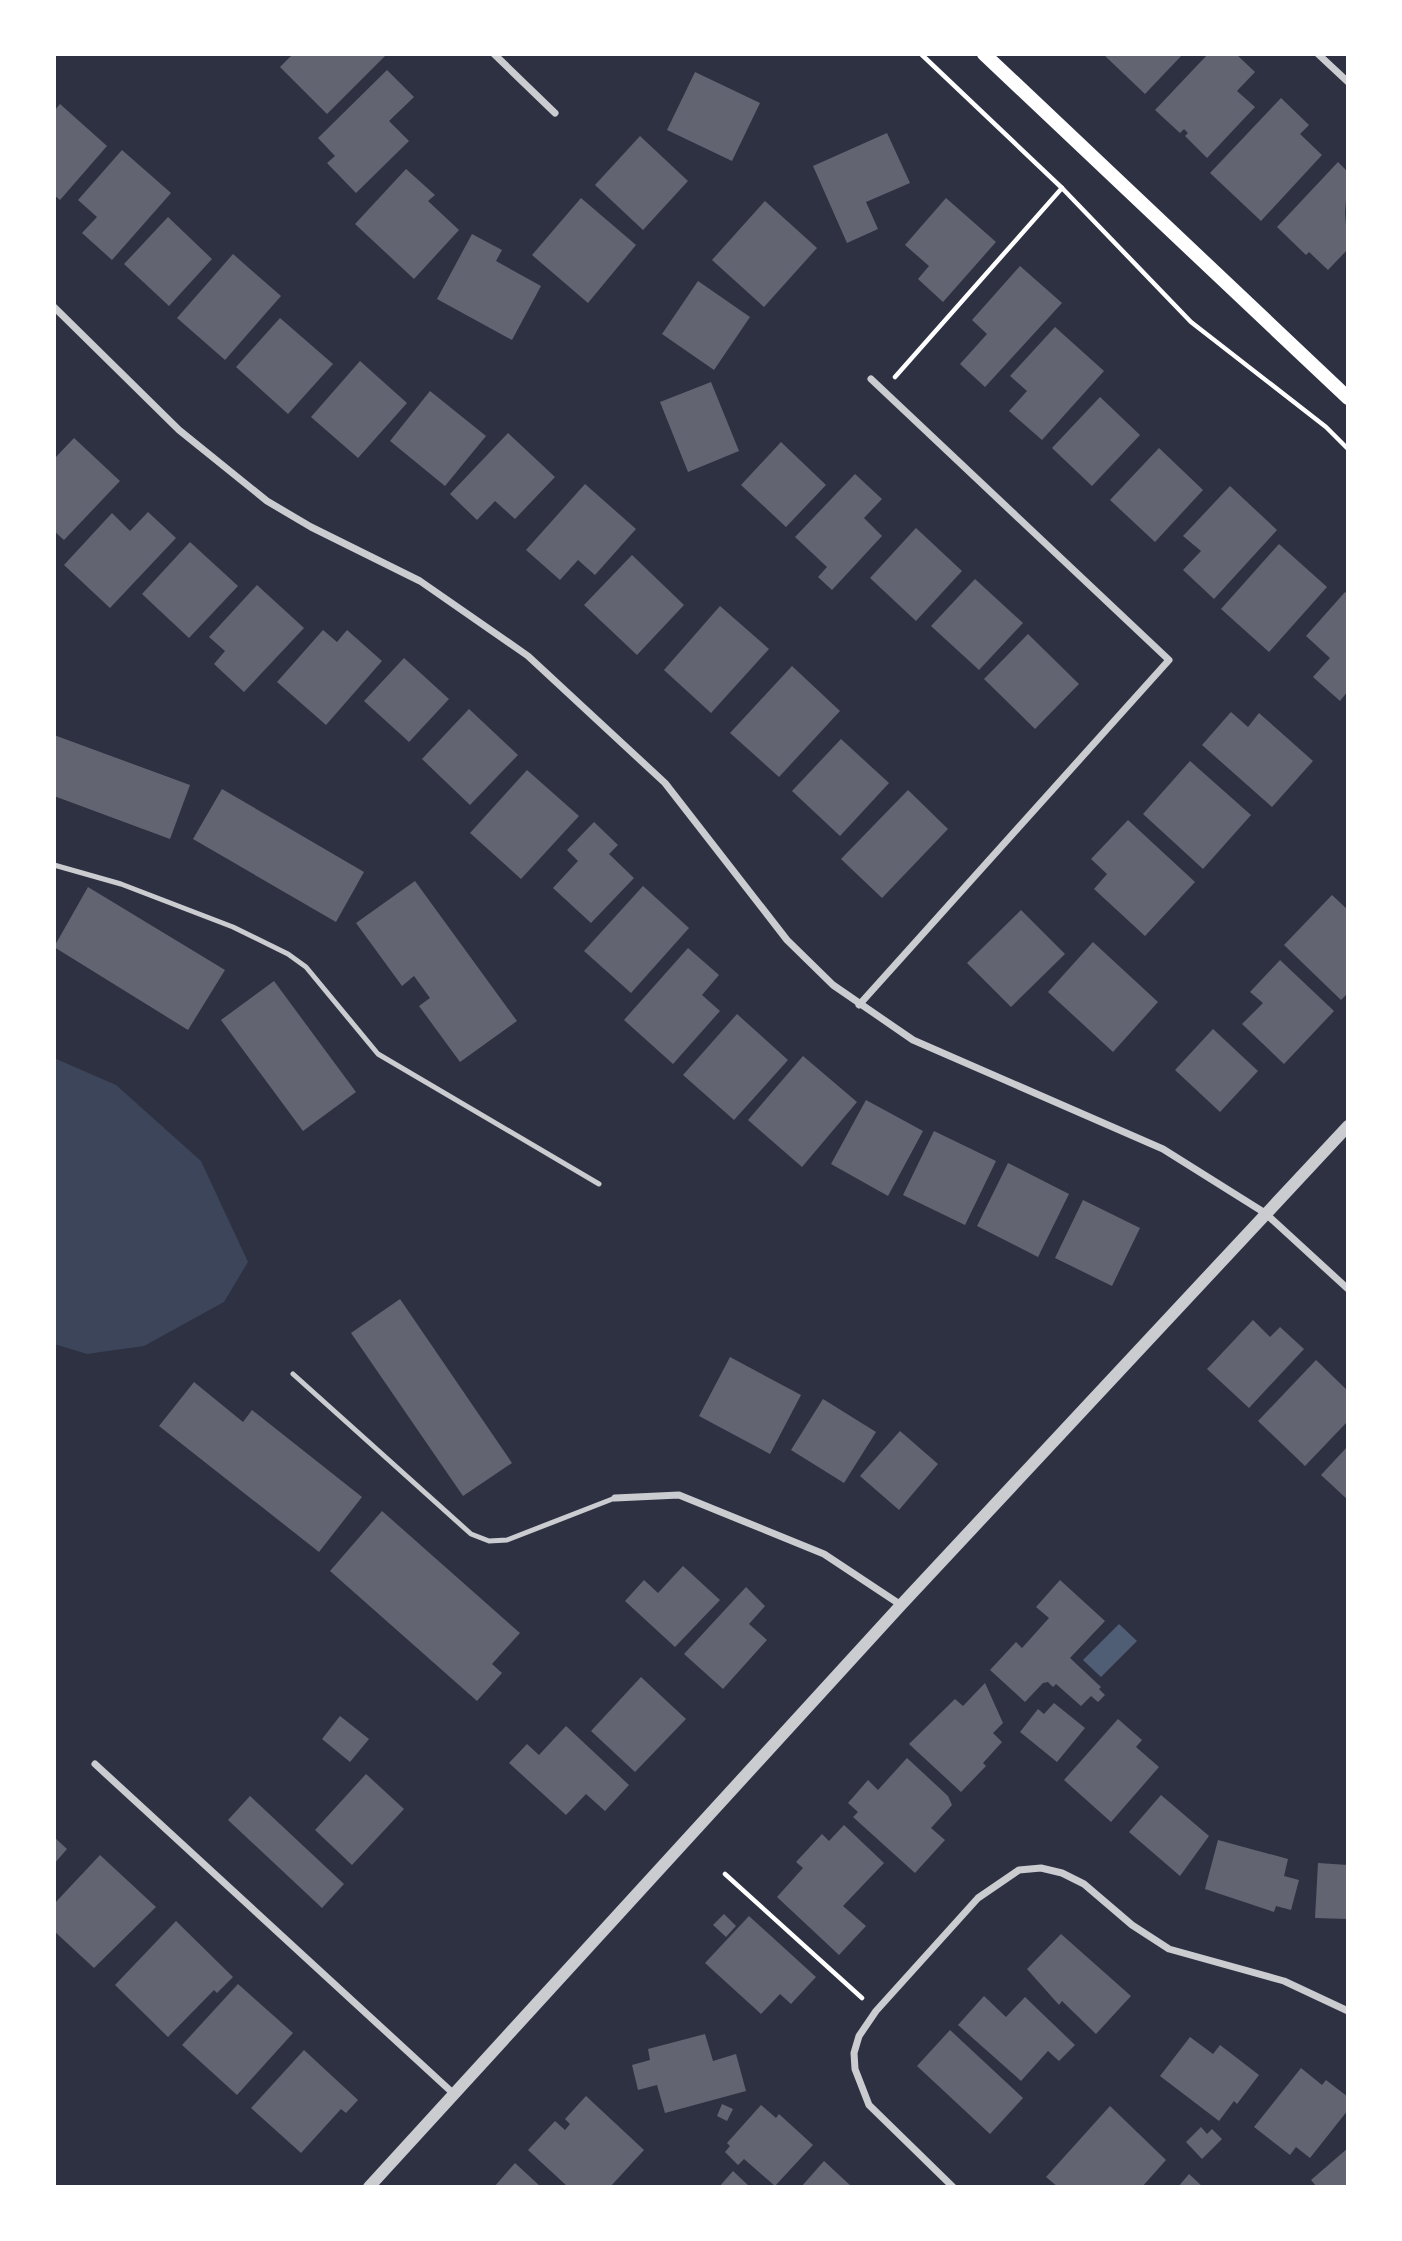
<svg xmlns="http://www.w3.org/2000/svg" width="1402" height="2241" viewBox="0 0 1402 2241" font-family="'Noto Sans',sans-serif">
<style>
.green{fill:#3c4559}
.water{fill:#4f5d75}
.building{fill:#626471}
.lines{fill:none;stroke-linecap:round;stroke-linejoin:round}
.path{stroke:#fff;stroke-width:4.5}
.service{stroke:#caccd0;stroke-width:5}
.minor{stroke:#caccd0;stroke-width:7}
.tertiary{stroke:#caccd0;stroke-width:12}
.secondary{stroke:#fff;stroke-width:14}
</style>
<rect width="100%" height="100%" fill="#2d3142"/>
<path class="green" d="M54,1058l62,27 85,76 47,101 -24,40 -80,44 -57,8 -33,-10z"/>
<path class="water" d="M1119,1624l18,17 -36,36 -18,-17z"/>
<g class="building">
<path d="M293,54h94l-60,60 -47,-47z"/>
<path d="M1103,54h80l-38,40z"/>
<path d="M1208,54h28l19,18 -18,19 18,16 -48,51 -22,-22 3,-3 -4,-4 -4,4 -25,-23z"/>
<path d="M387,70l27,27 -25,24 20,20 -53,52 -29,-30 8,-7 -17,-18z"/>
<path d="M695,72l65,31 -28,58 -65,-31z"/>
<path d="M1281,98l28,27 -9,9 22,21 -61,66 -51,-48z"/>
<path d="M60,104l47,42 -47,54 -6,-5v-84z"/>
<path d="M887,133l23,50 -44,19 12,27 -31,14 -34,-77z"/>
<path d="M640,136l48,45 -45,49 -48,-45z"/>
<path d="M122,150l49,43 -59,67 -30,-27 15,-16 -19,-17z"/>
<path d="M1338,162l10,10 -3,41 3,36 -20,21 -19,-18 -3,3 -29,-28z"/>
<path d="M406,169l29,26 -7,6 31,29 -45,49 -59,-55z"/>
<path d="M581,198l55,47 -48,58 -56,-48z"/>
<path d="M946,198l50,44 -53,60 -25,-23 11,-13 -24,-21z"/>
<path d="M765,201l52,47 -53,59 -52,-47z"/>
<path d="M168,217l44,42 -43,47 -45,-42z"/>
<path d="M472,234l30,16 -6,11 45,25 -29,54 -75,-41z"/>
<path d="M233,254l48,42 -56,64 -48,-42z"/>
<path d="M1020,266l42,37 -77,84 -25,-23 27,-30 -15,-14z"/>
<path d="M698,281l52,36 -36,53 -52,-36z"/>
<path d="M280,318l53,46 -45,50 -52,-47z"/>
<path d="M1055,327l49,44 -62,69 -33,-29 18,-20 -17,-15z"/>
<path d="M360,361l47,42 -49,55 -47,-41z"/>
<path d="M711,382l28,69 -51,21 -28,-70z"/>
<path d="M430,391l56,45 -41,50 -55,-45z"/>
<path d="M1100,397l40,38 -48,51 -40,-38z"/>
<path d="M508,433l47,44 -40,42 -20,-18 -18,19 -27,-26z"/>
<path d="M74,438l46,43 -56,59 -10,-9v-72z"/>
<path d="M781,442l45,43 -40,42 -45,-42z"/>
<path d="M1159,448l44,42 -48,52 -45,-42z"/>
<path d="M855,474l27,25 -18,19 18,18 -50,54 -14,-13 9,-10 -32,-30z"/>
<path d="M585,484l51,45 -41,46 -17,-15 -18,20 -34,-30z"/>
<path d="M1230,486l47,44 -63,69 -31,-29 18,-19 -18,-15z"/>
<path d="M148,512l28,26 -66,70 -46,-43 48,-52 18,18z"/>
<path d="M916,528l46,43 -46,50 -46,-43z"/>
<path d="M190,542l48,44 -49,52 -47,-44z"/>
<path d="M1279,544l48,43 -58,65 -48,-43z"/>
<path d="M632,555l52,50 -47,50 -53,-50z"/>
<path d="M975,579l48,44 -44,47 -48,-44z"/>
<path d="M257,585l47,43 -60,64 -30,-28 11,-13 -16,-14z"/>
<path d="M1345,592l3,3v96l-8,10 -27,-24 17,-19 -24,-22z"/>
<path d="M720,606l49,43 -58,64 -47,-43z"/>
<path d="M323,630l14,12 10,-12 35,31 -56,64 -49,-43z"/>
<path d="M1028,634l51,50 -44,45 -51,-50z"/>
<path d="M404,658l45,41 -40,43 -45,-41z"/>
<path d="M792,666l48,45 -61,66 -49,-44z"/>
<path d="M469,709l49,46 -48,50 -48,-46z"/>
<path d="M1231,712l17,15 11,-14 54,48 -41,46 -70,-62z"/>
<path d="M54,735l136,50 -20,54 -116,-43z"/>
<path d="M841,739l48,44 -49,53 -48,-45z"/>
<path d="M1190,761l61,54 -48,54 -60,-55z"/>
<path d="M527,770l52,46 -58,63 -51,-46z"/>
<path d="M222,789l142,83 -28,50 -143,-83z"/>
<path d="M908,790l40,39 -66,69 -41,-39z"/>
<path d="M1128,820l67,62 -50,54 -51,-47 13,-15 -16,-15z"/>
<path d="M594,822l24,23 -9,9 25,24 -43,45 -38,-35 25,-27 -11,-11z"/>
<path d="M415,881l102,140 -57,41 -41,-56 11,-8 -16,-22 -12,10 -46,-63z"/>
<path d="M643,886l46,42 -58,65 -47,-42z"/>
<path d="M88,887l137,83 -37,60 -134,-83z"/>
<path d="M1332,895l16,15v83l-7,7 -57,-55z"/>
<path d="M1021,910l44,44 -54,53 -44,-44z"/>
<path d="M1093,942l65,60 -45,50 -65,-60z"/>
<path d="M688,948l31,27 -17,20 18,16 -47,53 -49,-44z"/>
<path d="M1280,960l54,51 -50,53 -42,-40 21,-21 -13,-11z"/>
<path d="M274,981l82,111 -53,39 -82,-111z"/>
<path d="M737,1014l51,46 -54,60 -51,-45z"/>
<path d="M1213,1029l45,42 -38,41 -45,-42z"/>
<path d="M803,1056l54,46 -55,65 -54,-47z"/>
<path d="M866,1100l57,31 -35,65 -57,-32z"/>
<path d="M934,1131l62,30 -31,64 -62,-30z"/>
<path d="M1008,1163l61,31 -31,63 -61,-31z"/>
<path d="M1083,1200l57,28 -28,58 -57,-28z"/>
<path d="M400,1299l112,164 -49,33 -112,-163z"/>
<path d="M1253,1320l17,17 10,-10 24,22 -55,59 -42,-39z"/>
<path d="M730,1357l71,38 -31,59 -71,-38z"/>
<path d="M1316,1360l32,31v30l-43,45 -47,-45z"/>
<path d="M194,1382l49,40 9,-12 110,87 -43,55 -160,-126z"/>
<path d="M823,1399l53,33 -32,51 -53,-33z"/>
<path d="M900,1431l38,33 -39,46 -39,-34z"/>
<path d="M1348,1446v54l-27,-25z"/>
<path d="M382,1511l138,122 -28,31 10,9 -25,28 -147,-130z"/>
<path d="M683,1566l37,34 -45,47 -50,-46 19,-21 14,13z"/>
<path d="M1060,1580l45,41 -35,37 31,29 -2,2 6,6 -7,7 -7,-6 -10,10 -25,-22 -3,3 -5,-5 -5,1 -18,19 -35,-32 26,-28 6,6 27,-30 -13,-11z"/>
<path d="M746,1587l19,19 -16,18 18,16 -44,49 -39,-35z"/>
<path d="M641,1677l45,42 -51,53 -44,-41z"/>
<path d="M985,1683l18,40 -10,10 9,9 -19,21 3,3 -25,26 -52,-48 46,-45 8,7z"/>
<path d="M1054,1703l31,25 -28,34 -37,-30 18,-23 6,5z"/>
<path d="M340,1716l29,23 -19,23 -28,-23z"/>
<path d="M1118,1719l24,21 -6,7 23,20 -48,55 -47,-42z"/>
<path d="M566,1726l63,59 -24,26 -19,-17 -20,21 -57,-52 18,-19 12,11z"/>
<path d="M907,1758l41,38 4,9 -21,23 14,12 -30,33 -62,-56 5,-5 -10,-9 20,-23 10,10z"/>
<path d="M366,1774l38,35 -52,56 -37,-35z"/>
<path d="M1161,1795l48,41 -29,40 -51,-44z"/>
<path d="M250,1796l94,88 -22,24 -94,-88z"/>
<path d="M844,1825l40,38 -41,43 23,20 -27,29 -62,-58 26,-29 -7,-6 26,-28 7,7z"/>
<path d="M54,1837l13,12 -13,15z"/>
<path d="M1218,1840l70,19 -4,17 15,4 -8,30 -15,-4 -2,6 -69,-23z"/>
<path d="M100,1855l56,52 -62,61 -40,-37v-27z"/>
<path d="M1318,1863l30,2v54l-33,-1z"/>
<path d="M724,1914l12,12 -10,11 -13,-12z"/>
<path d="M749,1916l67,61 -25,27 -11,-10 -19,20 -56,-51z"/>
<path d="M176,1921l57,56 -16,16 -3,-3 -46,47 -53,-52z"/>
<path d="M1061,1934l70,62 -35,38 -34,-33 -3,4 -32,-36z"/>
<path d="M238,1984l55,49 -56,62 -55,-50z"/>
<path d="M984,1996l22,21 19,-20 50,48 -16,16 -11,-10 -27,30 -63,-56z"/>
<path d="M950,2030l73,68 -33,36 -73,-68z"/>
<path d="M705,2034l8,27 23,-7 10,37 -81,22 -8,-28 -19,5 -6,-25 18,-5 -2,-11z"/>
<path d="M1190,2037l23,17 7,-9 39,30 -22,29 -3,-3 -15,20 -59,-45z"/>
<path d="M304,2050l54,50 -12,13 -5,-4 -40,44 -50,-45z"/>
<path d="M1301,2068l21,17 4,-5 22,17v13l-38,48 -14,-11 -6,8 -36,-28z"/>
<path d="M586,2096l58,54 -34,37h-42l-40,-37 27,-29 10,9 5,-6 -5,-5z"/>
<path d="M722,2104l11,5 -6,12 -10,-5z"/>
<path d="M761,2105l15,13 3,-4 34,31 -38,41 -31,-27 -6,6 -13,-13 5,-6 -3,-3z"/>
<path d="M1110,2106l56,54 -24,27h-84l-12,-10z"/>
<path d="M1201,2127l6,7 5,-5 10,10 -20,20 -16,-17z"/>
<path d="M1348,2148v39h-31l-6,-7z"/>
<path d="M824,2161l28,26h-51z"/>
<path d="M515,2163l26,24h-47z"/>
<path d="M733,2171l17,16h-31z"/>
<path d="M1189,2174l14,13h-25z"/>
</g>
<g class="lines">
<g class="path">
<path d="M921,54l141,134 129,134 135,105 22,22"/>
<path d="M895,377l167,-189"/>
<path d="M725,1874l137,124"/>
</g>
<g class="service">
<path d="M54,865l67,19 112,43 55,27 18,13 72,87 221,130"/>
<path d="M293,1374l178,160 18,7 18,-1 108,-42"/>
</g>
<g class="minor">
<path d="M494,54l61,59"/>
<path d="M1318,54l30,28"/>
<path d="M54,307l125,123 88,71 44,26 109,54 108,75 137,127 122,157 46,45 80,55 250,109 102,64 83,76"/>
<path d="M859,1005l310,-345 -298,-281"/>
<path d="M615,1498l64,-3 145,59 77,51"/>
<path d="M95,1764l360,331"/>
<path d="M953,2187l-84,-82 -14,-36 -1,-16 5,-17 17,-25 102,-113 41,-28 22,-2 21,5 22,11 48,41 37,24 115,32 64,30"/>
</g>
<path class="tertiary" d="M369,2187l532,-582 447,-479"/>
<path class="secondary" d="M984,54l364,344"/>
</g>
<rect width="1402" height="2241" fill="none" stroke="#ffffff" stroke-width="112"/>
</svg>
